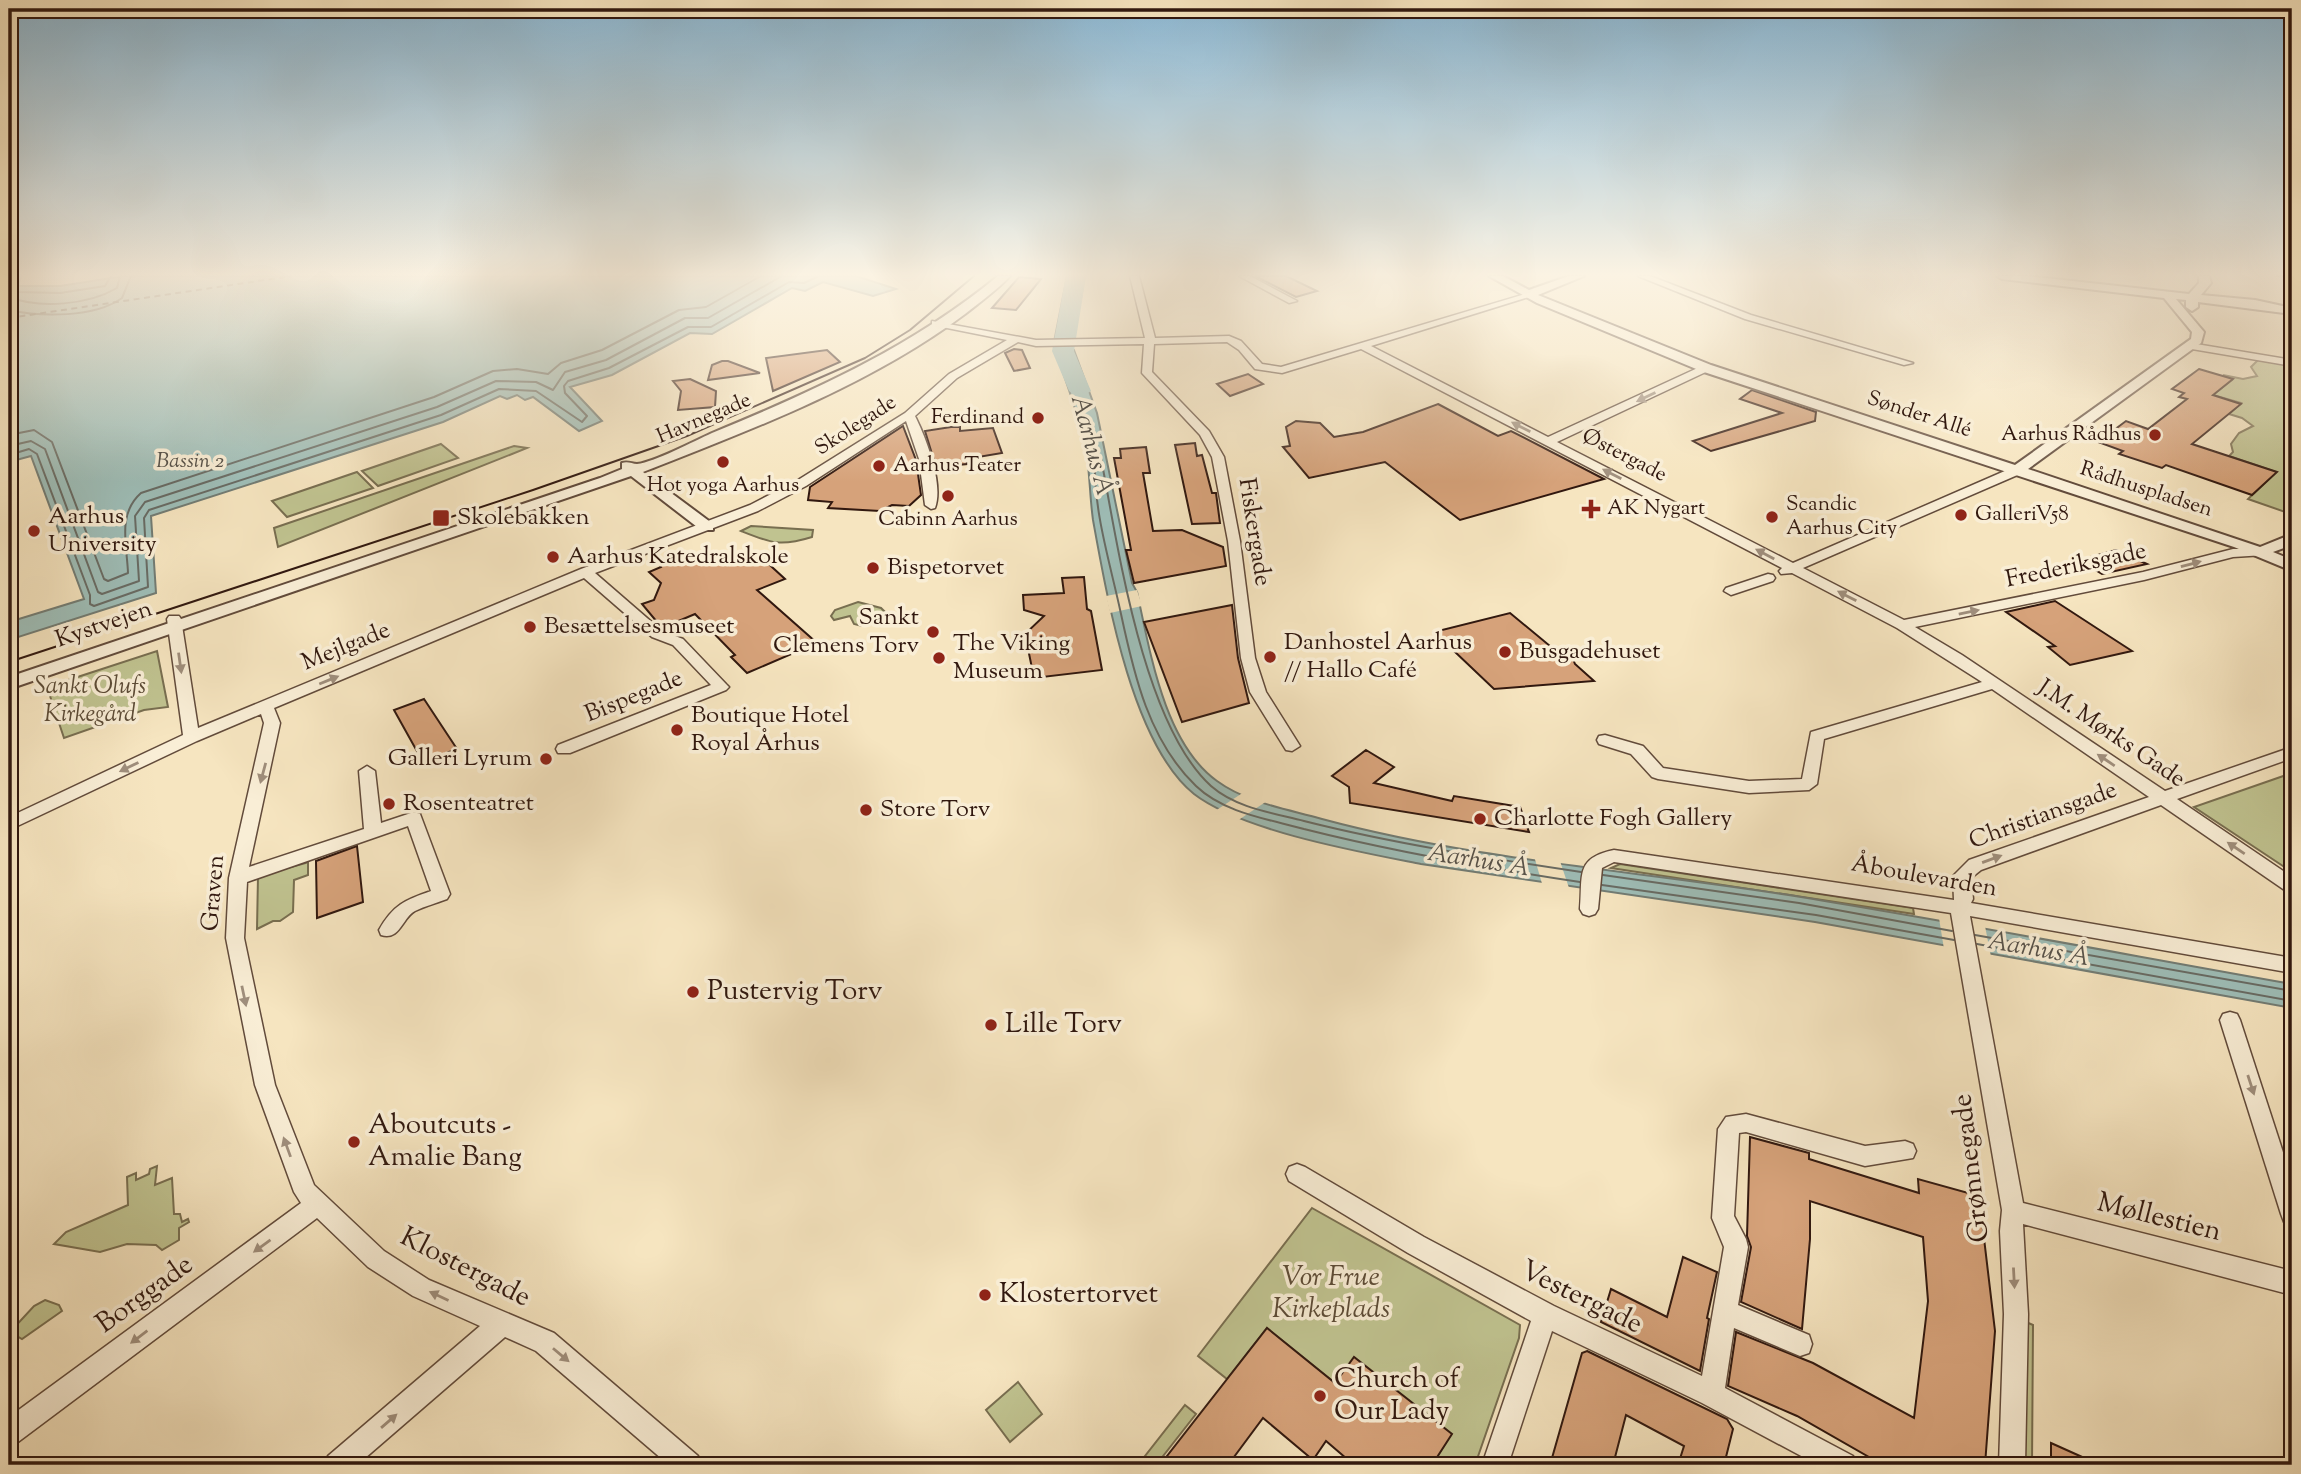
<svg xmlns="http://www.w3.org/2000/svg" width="2301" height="1474" viewBox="0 0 2301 1474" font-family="'Sorts Mill Goudy',serif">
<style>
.green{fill:#c0c390;stroke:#786e50;stroke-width:2}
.water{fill:#9ebeb8;stroke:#727c74;stroke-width:2}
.pier{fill:#f6e5c0}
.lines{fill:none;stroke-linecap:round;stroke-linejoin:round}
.shore{stroke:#686b64;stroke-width:2}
.river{fill:#9ebeb8;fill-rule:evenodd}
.ferry{stroke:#57524a;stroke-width:2;stroke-dasharray:6 4.5;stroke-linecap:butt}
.building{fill:#d6a27a;stroke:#31180f;stroke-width:2}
.minor-casing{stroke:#624b3b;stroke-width:3}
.tertiary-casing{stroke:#624b3b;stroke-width:4}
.minor{fill:#f9eed6;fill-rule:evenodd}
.tertiary{fill:#f9eed6;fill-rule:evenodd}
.tram{stroke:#31180f;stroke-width:2}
.oneway{fill:#9f8e7c}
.poi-dot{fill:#8f2418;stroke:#f9eed6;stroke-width:2.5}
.labels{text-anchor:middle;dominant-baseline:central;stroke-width:7;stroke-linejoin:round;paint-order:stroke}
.far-street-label{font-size:21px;fill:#31180f;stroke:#f9eed6}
.far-poi-label{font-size:21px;fill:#31180f;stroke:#f9eed6;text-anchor:start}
.far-water-label{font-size:21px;font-style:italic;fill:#57524a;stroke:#f9eed6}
.poi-label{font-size:24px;fill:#31180f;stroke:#f9eed6;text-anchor:start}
.street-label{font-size:24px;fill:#31180f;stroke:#f9eed6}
.park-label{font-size:24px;font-style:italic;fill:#5c4b36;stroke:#f9eed6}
.water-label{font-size:26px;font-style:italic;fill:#57524a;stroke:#f9eed6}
.near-poi-label{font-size:28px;fill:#31180f;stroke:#f9eed6;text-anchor:start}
.near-street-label{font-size:28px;fill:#31180f;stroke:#f9eed6}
.near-park-label{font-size:28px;font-style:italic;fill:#5c4b36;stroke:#f9eed6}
</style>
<rect width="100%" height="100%" fill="#f6e5c0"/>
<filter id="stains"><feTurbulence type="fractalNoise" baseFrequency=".00286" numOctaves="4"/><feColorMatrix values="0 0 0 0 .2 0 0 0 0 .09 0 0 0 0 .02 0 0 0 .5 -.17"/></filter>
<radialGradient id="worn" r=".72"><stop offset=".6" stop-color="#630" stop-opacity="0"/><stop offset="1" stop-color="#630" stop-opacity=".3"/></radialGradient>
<g class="green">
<path d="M2259,359l33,7 -1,148 -43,-15 28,-27 -47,-16 4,-4 -2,-8 8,-11 14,-7 -11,-8 -13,-4 12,-11 -28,-8 19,-15 -9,-5 20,4 14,-3 -6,-9z"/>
<path d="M441,444l17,14 -80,28 -16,-15z"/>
<path d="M514,446l13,2 -249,99 -4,-19z"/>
<path d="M357,472l16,16 -86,29 -15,-16z"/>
<path d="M751,526l62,4 -1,7c-32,10 -41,6 -71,-6z"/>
<path d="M858,602l23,6 12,12 -31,6 -8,-2 -4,-8 -16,4 -3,-4 4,-6z"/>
<path d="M157,651l11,56 -24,3 -80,28 -17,-51z"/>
<path d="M2292,773v51l-6,3 6,5v40l-98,-65z"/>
<path d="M308,859v16l-14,5 -1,32 -13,9h-7l-16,8 1,-53 48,-13z"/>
<path d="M1620,864l293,44 1,6 -303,-46z"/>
<path d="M157,1166l-2,19 17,-7 2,36h6l2,8 6,-3 1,3 -10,6v12l-17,10 -6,-5 -29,-1 -27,8 -46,-8 12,-12 62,-27 -1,-28 9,-4v7l13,-6 1,-5z"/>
<path d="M1312,1208l208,117 -1,13 -44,127h-43l19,-31 -116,-51 -68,-55 -40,51 -29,-23z"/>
<path d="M45,1300l14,5 3,6 -40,28 -12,-7 24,-26z"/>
<path d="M2026,1322l7,3 -1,140h-8z"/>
<path d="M1018,1382l24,32 -32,28 -24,-32z"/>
<path d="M1185,1405l11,9 -40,51h-18z"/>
</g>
<g class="water">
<path d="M9,276h12l-3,10h42l64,-10h732l40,13 -23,7 -50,-14 -18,9 -13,-3 -80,46 -22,-1 -78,42 -42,12 32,34 -23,10 -46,-34 -8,3 -8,-5 -10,4 -7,-3 -57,26 -292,94 5,77 -147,47v-18l75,-23 -53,-143 -22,6z"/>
<path d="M1067,276h18l-11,61h-19z"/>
<path d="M1074,350l23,63 35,170 5,9c13,59 27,151 80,189 30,22 70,28 105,38 156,42 320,52 479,78 164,27 328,58 491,87v24l-477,-86 -394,-58c-61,-12 -179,-33 -227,-70 -62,-50 -87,-197 -101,-274 -3,-21 -3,-42 -6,-63 -7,-37 -19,-71 -32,-106z"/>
</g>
<g class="pier">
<path d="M1137,590l5,16 -32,7 -4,-17z"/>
<path d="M1244,792l23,9 -30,20 -22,-10z"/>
<path d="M1534,856l26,5 10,30 -27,-4z"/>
<path d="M1939,918l46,8 6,31 -47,-8z"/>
</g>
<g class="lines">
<g class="shore">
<path d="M14,276l-3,10 6,6 43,1 45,-7 6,-10"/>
<path d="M9,297c31,12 79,8 108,-9l3,-12"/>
<path d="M9,310c32,7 85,8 113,-12l9,-22"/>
<path d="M9,435l25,-5 18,12 52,137 4,2 20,-8c-1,-28 -11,-59 13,-80l293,-96 59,-26 24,-2 31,5 13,-11 41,-13 77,-40 27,-3 55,-31"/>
<path d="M9,446l22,-5 14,8 53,143 4,2 37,-13 -4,-65 10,-14 292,-95 59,-26 40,1 17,8 12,-18 41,-12 79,-42h23l74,-42"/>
<path d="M9,455l20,-6 8,5 53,141v9l4,2 54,-19 -4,-69 5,-8 292,-95 58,-26 37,2 46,31 5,-6 -22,-23 -1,-7 4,-5 41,-13 79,-41h23l78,-45 15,1 15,-7"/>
<path d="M1603,875l196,28 153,28"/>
<path d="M1580,882c-93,-14 -185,-30 -276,-53 -36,-10 -80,-16 -108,-43 -47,-45 -62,-111 -75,-172 -11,-52 -28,-103 -26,-157l6,1c17,89 42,266 110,328 25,22 62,27 93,35 91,23 184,37 277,51"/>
<path d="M1602,885l214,30 138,25"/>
<path d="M1975,935l317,56"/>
<path d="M1977,944l315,57"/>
</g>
<path class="river" d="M1066,276h20l-12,75 17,40 -11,7 -11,-7 -17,-40z"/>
<path class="ferry" d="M9,318l283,-42"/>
</g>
<g class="building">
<path d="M1255,276h31l31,15 -21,6z"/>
<path d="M1019,277l22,2 -25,31 -24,-2z"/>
<path d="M1014,349l8,1 8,18 -16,3 -9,-18z"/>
<path d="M827,350l13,12 -67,29 -7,-33z"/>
<path d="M722,361h6l32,12 -52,7 4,-15z"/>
<path d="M2199,369l34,10 -20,16 28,9 -49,40 85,28 -25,23 -86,-30 -4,3 -43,-14 4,-3 -25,-9 28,-21 22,8 39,-30 -8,-2 5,-4 -12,-4z"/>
<path d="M1248,374l15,10 -33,12 -13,-12z"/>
<path d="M690,379l26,12 -1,16 -37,3 3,-19 -8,-10z"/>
<path d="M1752,390l64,22 -1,9 -104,30 -18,-10 89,-28 -42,-14z"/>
<path d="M1438,404l60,32 13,-5 93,48 -144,41 -75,-58 -76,16 -26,-31 7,-1 -4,-19 10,-6 24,2 14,14 29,-5z"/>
<path d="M903,426l13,34 5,35 -12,11 -17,-1 -12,6 -52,-3 4,-6 -24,-2 2,-13z"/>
<path d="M951,427h9v4l33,-3 9,25 -36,6 1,5 -31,3 -11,-36z"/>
<path d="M1195,443l2,13 5,-1 10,38h4l4,30 -28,1 -17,-79z"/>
<path d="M1146,447l4,26h-7l10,58 29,-1 41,17 3,19 -92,17 -8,-33h5l-17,-92h7l-1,-9z"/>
<path d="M2116,550l31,14 -45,10 -23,-14z"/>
<path d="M688,552l54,7 8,4 12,-5 23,21 -28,11 60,53 -70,30 -16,-16 4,-2 -40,-41 -33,14 -20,-24 12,-4 7,-17 -12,-11 12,-5 -1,-2 9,-3 -2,-2z"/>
<path d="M1084,577l3,32 4,2 11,59 -68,8 -9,-44 19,-18 -20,-6 -1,-15 41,-2 -2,-15z"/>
<path d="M2055,601l43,28 34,22 -62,14 -22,-18 7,-1 -49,-34z"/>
<path d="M1232,605l6,53 11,45 -67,19 -38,-100z"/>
<path d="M1510,613l52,43 9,-2 4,10 19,17 -100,8 -60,-57z"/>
<path d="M424,699l33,50 -34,13 -29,-52z"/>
<path d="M1366,750l28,17 -20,16 78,18 2,-5 66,11 9,25 -179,-29 -1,-16 -17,-11z"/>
<path d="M357,846l6,56 -46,16 -1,-57z"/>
<path d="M1750,1137l59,16v6l110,34 -1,-14 61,17 16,135 -10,134h-102l-86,-49 -69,-30 8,-54 77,31 101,55 14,-117 -5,-64 -113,-36v38l-8,90 -61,-27 10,-55 -4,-11z"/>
<path d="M1683,1257l34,15 -10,46 2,1 -9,52 -99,-49 10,-33 56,28z"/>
<path d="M1267,1328l68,55 19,-26 98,77 -20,31h-78l-28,-24 -13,19 -50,-42 -35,47h-68z"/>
<path d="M1587,1351l140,68 6,10 -9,36h-46l6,-19 -58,-31 -13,50h-63l32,-112z"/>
<path d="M2051,1443l49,22h-49z"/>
</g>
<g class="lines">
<g class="minor-casing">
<g id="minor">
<path d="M1130,276h9l16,62 74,-2 12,5 21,23 19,3 251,-75v4l-161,50 177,91 154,-71h8v4l-153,72 236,121 221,-96h8v6l-219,95 101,52 239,-48 90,-23h32v6l-32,2 -89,23 -229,47 47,28 203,136 127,-44v11l-115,41 115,78v16l-6,-2 -125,-86 -180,65 -10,8 2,21 -2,4 321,55v15l-322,-57 53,287 269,68v24l-269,-71 5,90 -3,151h-26l5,-151 -4,-83 2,-21 -51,-297 -337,-51 -12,6 -4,41 -3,5 -6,2 -6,-2 -3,-5c3,-34 -5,-51 34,-59l340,50 -1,-24 16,-16 180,-63 -157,-108 -168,50 -7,45 -8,6 -60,3 -91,-14 -6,-2 -21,-23 -32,-10 -2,-4 2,-4 6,-1 38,11 20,22 86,13 53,-2 9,-47 171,-50 -85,-54 -105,-55 -11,1 -2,-3 3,-3 -421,-219 -79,24 -27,-4 -16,-19 -12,-8 -73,2 -2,28 57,59 15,26 16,84 15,117 11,34 34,54 -8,5 -6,-1 -36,-58 -9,-34 -13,-117 -16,-84 -12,-22 -58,-62 2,-29 -108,2 -18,-4 -61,36 -42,38c11,22 29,68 20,92l-4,1 -6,-4 -6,-46 -13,-38 -100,65 -48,25 -163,62 67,58 21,8 43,45 3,3 -3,3 -156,63h-12l-2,-4 2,-4 153,-60 -38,-40 -21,-8 -68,-59 -310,130 6,15 -31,144 115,-38 -5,-58 8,-5 8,5 6,52 33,-11 6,2 30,80 -3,5c-10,4 -22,7 -32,12 -13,7 -15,30 -34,24l-2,-5c14,-25 26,-30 52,-39l-23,-65 -161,56 -3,56 31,147 39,100 70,66 45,29 125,53 144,123 4,9h-33l-133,-114 -31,-14 -148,128h-33l4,-9 152,-130 -67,-30 -45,-29 -51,-49 -299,224 -9,4v-29l292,-214 -7,-11 -39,-107 -29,-147 3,-60 35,-155 -3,-9 -64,27 -188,89v-13l174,-82 -16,-116 2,-3h10l2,3 17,109 383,-159 169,-64 48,-25 107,-67 44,-39 58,-34 -75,-15v-4l104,19 109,-2z"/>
<path d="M1239,276h11l47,25 -8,2z"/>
<path d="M1638,276h12l101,39 162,48 -9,2 -159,-46z"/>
<path d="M2190,343l102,17v6l-106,-18 -1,-2z"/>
<path d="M1768,574l5,1 2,3 -2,3 -42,14 -7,-4 2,-3z"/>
<path d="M2230,1012l7,2 3,6 52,160v45l-8,-3 -3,-8 -61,-194 3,-6z"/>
<path d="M1746,1114l119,32 40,-5 8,3 3,7 -3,7 -48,8 -119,-34 -7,1 -5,83 12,23 2,8 -10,58 71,30 3,9 -3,9 -9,3 -66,-28 -9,60 128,68 4,9h-39l-116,-62 -150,-72 -44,134h-26l49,-144 -123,-68 -119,-72 -3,-7 3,-7 8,-3 8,3 119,70 130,69 148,70 22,-129 -12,-29 6,-89 8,-12z"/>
</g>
</g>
<g class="tertiary-casing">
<g id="tertiary">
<path d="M998,276h12c-13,14 -30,26 -45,38 -95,71 -212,115 -322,158l70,52v6h-12l-70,-54 -622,213v-12l591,-199 22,-9v-6c6,-2 10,1 15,1 18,-2 57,-23 75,-31 102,-42 200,-86 286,-157z"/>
<path d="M1489,276h14l26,14 40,-14h15l-46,19 173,70 304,100 176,-126 1,-7 -28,-34 -162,-19 -5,-3h31l161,18 10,-11v-7h10l2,7 -10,12 54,5 37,8v6l-94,-12v5l-6,4 -6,-4v-7l-10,-1 28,33 -3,11 -173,126 232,78 32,-13v11l-19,7 19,8v11l-58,-24 -533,-176 -164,-68z"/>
</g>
</g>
<use href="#minor" class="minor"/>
<use href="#tertiary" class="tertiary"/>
<g class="tram">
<path d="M2277,276l15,1"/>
<path d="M9,662l524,-172 154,-54 178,-78 45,-28 64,-54"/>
</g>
</g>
<defs><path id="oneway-solid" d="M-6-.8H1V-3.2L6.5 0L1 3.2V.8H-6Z" transform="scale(1.75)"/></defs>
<g class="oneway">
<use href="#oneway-solid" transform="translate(1646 397) rotate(154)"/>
<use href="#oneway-solid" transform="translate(1521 427) rotate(-153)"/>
<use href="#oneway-solid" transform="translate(1612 474) rotate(-153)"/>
<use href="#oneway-solid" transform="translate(1765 554) rotate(-152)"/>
<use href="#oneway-solid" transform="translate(2191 564) rotate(-15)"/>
<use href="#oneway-solid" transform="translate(1847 596) rotate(-153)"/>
<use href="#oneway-solid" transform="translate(1969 612) rotate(-12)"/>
<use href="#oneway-solid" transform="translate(180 663) rotate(82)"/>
<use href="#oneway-solid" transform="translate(329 680) rotate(-22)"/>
<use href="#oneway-solid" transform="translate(2106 760) rotate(-146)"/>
<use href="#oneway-solid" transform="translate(129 767) rotate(154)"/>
<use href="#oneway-solid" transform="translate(263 773) rotate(105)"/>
<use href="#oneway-solid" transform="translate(2236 848) rotate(-146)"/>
<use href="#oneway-solid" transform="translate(1992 859) rotate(-20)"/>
<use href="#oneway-solid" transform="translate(244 996) rotate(78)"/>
<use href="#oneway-solid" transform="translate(2251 1085) rotate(72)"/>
<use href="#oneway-solid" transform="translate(287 1147) rotate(-110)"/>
<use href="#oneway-solid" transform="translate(262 1246) rotate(144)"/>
<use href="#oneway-solid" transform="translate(2014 1278) rotate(87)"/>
<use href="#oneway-solid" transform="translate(439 1296) rotate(-155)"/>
<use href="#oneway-solid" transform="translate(139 1337) rotate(143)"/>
<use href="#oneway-solid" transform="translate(561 1355) rotate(40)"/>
<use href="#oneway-solid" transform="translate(389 1421) rotate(-41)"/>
</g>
<linearGradient id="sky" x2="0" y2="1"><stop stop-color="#8ab8d5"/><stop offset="0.57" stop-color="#fbf3e3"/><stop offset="1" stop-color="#fbf3e3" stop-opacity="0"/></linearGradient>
<rect width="2301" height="482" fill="url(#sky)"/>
<g class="poi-dot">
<circle cx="1038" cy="418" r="7"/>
<circle cx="2155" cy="435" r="7"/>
<circle cx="723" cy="462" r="7"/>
<circle cx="879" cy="466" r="7"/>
<circle cx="948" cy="496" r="7"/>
<path d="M1587.5 498.5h7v7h7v7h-7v7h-7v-7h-7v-7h7z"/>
<circle cx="1961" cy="515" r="7"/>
<circle cx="1772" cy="517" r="7"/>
<rect x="432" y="509" width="18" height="18" rx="3.5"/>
<circle cx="34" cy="531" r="7"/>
<circle cx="553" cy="557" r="7"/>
<circle cx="873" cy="568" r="7"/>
<circle cx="530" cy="627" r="7"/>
<circle cx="933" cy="632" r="7"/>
<circle cx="1505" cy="652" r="7"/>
<circle cx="1270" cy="657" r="7"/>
<circle cx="939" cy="658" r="7"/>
<circle cx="677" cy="730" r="7"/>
<circle cx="546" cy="759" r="7"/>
<circle cx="389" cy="804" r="7"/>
<circle cx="866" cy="810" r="7"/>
<circle cx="1480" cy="819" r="7"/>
<circle cx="693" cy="992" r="7"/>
<circle cx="991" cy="1025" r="7"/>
<circle cx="354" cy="1142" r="7"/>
<circle cx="985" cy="1295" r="7"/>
<circle cx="1320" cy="1396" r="7"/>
</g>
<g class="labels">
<g class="far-street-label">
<text transform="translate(1919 415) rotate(18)">Sønder Allé</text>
<text transform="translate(704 419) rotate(-23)">Havnegade</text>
<text transform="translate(856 426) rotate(-33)">Skolegade</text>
<text transform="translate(1624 456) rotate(27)">Østergade</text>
<text transform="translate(2146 490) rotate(18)">Rådhuspladsen</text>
</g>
<g class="far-poi-label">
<text x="1024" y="418" text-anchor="end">Ferdinand</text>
<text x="2141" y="435" text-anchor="end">Aarhus Rådhus</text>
<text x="893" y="466">Aarhus Teater</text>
<text x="723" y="486" text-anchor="middle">Hot yoga Aarhus</text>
<text x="1786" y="505">Scandic<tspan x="1786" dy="24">Aarhus City</tspan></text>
<text x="1607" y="509">AK Nygart</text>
<text x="1975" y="515">GalleriV58</text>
<text x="948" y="520" text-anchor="middle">Cabinn Aarhus</text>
</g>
<g class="far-water-label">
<text x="190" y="462">Bassin 2</text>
</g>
<g class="poi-label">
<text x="48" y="517">Aarhus<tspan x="48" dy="28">University</tspan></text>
<text x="457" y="518">Skolebakken</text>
<text x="567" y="557">Aarhus Katedralskole</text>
<text x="887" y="568">Bispetorvet</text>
<text x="919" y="618" text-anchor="end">Sankt<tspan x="919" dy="28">Clemens Torv</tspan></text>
<text x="544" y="627">Besættelsesmuseet</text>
<text x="1284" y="643">Danhostel Aarhus<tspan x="1284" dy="28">// Hallo Café</tspan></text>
<text x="953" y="644">The Viking<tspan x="953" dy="28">Museum</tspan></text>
<text x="1519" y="652">Busgadehuset</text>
<text x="691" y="716">Boutique Hotel<tspan x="691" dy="28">Royal Århus</tspan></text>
<text x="532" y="759" text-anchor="end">Galleri Lyrum</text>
<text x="403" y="804">Rosenteatret</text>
<text x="880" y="810">Store Torv</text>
<text x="1494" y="819">Charlotte Fogh Gallery</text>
</g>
<g class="street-label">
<text transform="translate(1254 532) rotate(81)">Fiskergade</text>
<text transform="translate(2076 566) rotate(-12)">Frederiksgade</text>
<text transform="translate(104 625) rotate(-19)">Kystvejen</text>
<text transform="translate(346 647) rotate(-22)">Mejlgade</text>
<text transform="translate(634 697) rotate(-22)">Bispegade</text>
<text transform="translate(2111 734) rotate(34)">J.M. Mørks Gade</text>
<text transform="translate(2043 816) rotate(-20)">Christiansgade</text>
<text transform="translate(1924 877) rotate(10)">Åboulevarden</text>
<text transform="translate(214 893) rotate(-85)">Graven</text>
</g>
<g class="park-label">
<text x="90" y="687">Sankt Olufs<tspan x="90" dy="28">Kirkegård</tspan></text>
</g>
<g class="water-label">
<text transform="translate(1091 445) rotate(75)">Aarhus Å</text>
<text transform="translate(1478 861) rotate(9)">Aarhus Å</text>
<text transform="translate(2038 950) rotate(10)">Aarhus Å</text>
</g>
<g class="near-poi-label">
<text x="707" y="992">Pustervig Torv</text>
<text x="1005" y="1025">Lille Torv</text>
<text x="368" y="1126">Aboutcuts -<tspan x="368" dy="32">Amalie Bang</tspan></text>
<text x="999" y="1295">Klostertorvet</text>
<text x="1334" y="1380">Church of<tspan x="1334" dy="32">Our Lady</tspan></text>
</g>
<g class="near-street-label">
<text transform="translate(1972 1168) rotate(-97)">Grønnegade</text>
<text transform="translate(2159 1218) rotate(14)">Møllestien</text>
<text transform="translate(465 1268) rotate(27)">Klostergade</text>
<text transform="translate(145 1295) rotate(-36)">Borggade</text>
<text transform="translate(1581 1298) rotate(26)">Vestergade</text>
</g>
<g class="near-park-label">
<text x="1331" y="1278">Vor Frue<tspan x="1331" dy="32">Kirkeplads</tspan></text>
</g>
</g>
<rect width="2301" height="1474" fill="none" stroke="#f6e5c0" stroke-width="35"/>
<rect x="10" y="10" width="2280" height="1453" fill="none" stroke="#31180f" stroke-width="3.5"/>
<rect x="18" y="18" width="2266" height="1439" fill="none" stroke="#31180f" stroke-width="2"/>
<rect width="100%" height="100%" filter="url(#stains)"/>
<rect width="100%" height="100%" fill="url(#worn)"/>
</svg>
